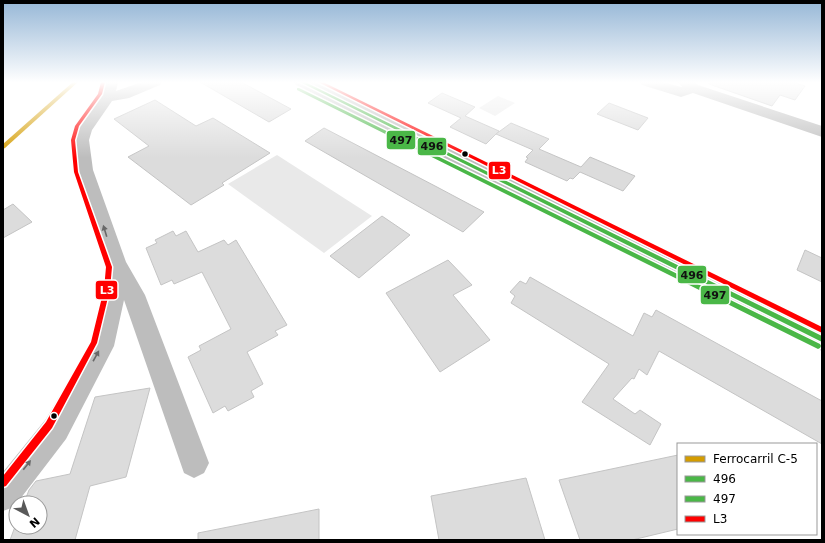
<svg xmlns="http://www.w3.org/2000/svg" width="825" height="543" viewBox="0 0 825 543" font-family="'DejaVu Sans',sans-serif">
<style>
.green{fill:#e9e9e9}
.building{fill:#dcdcdc;stroke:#c4c4c4}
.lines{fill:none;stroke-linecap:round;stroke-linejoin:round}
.major-casing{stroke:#dbdbdb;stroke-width:2}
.minor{fill:#bdbdbd;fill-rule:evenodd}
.major{fill:#bdbdbd;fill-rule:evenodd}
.bus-1-casing{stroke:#fff;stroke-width:3}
.bus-2-casing{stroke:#fff;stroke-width:3}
.bus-3-casing{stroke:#fff;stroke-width:3}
.bus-1{fill:#4ab747;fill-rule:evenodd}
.bus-2{fill:#4ab747;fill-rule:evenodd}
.bus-3{fill:#f00;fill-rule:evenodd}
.rail-1-casing{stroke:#fff;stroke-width:3}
.rail-1{fill:#d49c00;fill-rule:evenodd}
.oneway{fill:#686868}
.bus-dot{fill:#000;stroke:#fff;stroke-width:1.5}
.line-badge{stroke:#fff;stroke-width:1.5}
.badge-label{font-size:11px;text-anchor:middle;font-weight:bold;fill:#fff}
.pale-badge-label{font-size:11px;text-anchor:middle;font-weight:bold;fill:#111}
</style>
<rect width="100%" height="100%" fill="#fff"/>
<g class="green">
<path d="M498,96l17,7 -20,13 -16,-8z"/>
<path d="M277,155l95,61 -48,37 -96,-69z"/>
</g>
<g class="building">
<path d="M200,82h41l50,27 -22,13z"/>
<path d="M709,82h84l12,4 -10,14 -15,-5 -8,11 -63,-22z"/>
<path d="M442,93l33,14 -10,9 34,15 -13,13 -36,-17 11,-9 -33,-15z"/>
<path d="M155,100l41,26 17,-8 57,35 -48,30 2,2 -33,20 -63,-48 21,-11 -35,-27z"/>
<path d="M609,103l39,15 -10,12 -41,-16z"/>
<path d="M511,123l38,16 -10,10 42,18 9,-10 45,19 -12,15 -43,-19 -7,7 -3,-1 -3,3 -42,-19 3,-4 -2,-1 7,-7 -37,-16z"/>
<path d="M324,128l113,59 47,25 -21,20 -158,-91z"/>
<path d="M13,204l19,18 -29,16v-28z"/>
<path d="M382,216l28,19 -51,43 -29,-22z"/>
<path d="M173,231l3,5 10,-5 12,21 26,-12 4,5 8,-5 51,85 -12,6 3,4 -31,17 16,32 -12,7 3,6 -26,14 -3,-5 -12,7 -25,-56 13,-7 -2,-4 32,-17 -29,-57 -28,12 -2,-4 -11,5 -15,-37 11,-5 -2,-3z"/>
<path d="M805,250l17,8v24l-25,-12z"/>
<path d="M448,260l24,25 -19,10 37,45 -50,32 -54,-79z"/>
<path d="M530,277l103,59 11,-23 8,4 4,-7 144,79 22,12v43l-163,-93 -12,24 -8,-6 -5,10 -2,-1 -19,21 22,15 5,-4 21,14 -11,21 -68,-43 27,-38 -98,-61 4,-7 -5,-4 10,-11 6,3z"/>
<path d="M150,388l-24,89 -36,9 -15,54h-65l6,-16v3h24v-24h-16l5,-13 7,-9 34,-7 25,-77z"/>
<path d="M678,455v74l-46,11h-52l-21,-60z"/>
<path d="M526,478l19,62h-106l-8,-44z"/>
<path d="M319,509v31h-121v-7z"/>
</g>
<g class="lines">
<g class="major-casing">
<path id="major" d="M295,82h19l508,245v23l-525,-265z"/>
</g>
<g class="minor">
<path d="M104,82h14l-2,9 26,-9h20l-2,3 -31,13 -17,3 -20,29 -3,10 4,30 33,92 19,33 64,168 -5,10 -10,5 -10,-5 -60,-173 -10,46 -48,93 -52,68 -11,4v-39l43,-53 44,-76 14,-53 2,-24 -31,-96 -2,-30 3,-10 23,-33z"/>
<path d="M640,82h23l18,5h1l-4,-5h16l4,3 124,41v11l-129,-44 -12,4 -39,-12z"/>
</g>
<use href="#major" class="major"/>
<g class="bus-1-casing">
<path id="bus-1" d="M300,82h5l517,254v6z"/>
</g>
<g class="bus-2-casing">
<path id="bus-2" d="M297,88h2l521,256 1,2 -1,2 -2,1 -2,-1 -519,-258z"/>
</g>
<g class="bus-3-casing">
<g id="bus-3">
<path d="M101,82h4l-3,12 -23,32 -4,14 3,32 34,95 -2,22 -13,54 -45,85 -46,58 -3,1v-11l43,-54 45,-80 13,-53 2,-22 -32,-95 -3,-32 4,-14 23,-32z"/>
<path d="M318,82h5l499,245v6z"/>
</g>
</g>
<use href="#bus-1" class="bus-1"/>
<use href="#bus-2" class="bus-2"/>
<use href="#bus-3" class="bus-3"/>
<g class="rail-1-casing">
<path id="rail-1" d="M73,82h5l-73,66 -2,1v-5z"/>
</g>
<use href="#rail-1" class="rail-1"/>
</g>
<defs><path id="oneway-solid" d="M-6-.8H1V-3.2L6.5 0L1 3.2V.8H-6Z"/></defs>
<g class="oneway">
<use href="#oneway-solid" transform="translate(105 231) rotate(-107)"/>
<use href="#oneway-solid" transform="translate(96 356) rotate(-61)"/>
<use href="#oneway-solid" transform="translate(27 465) rotate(-52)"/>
</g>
<linearGradient id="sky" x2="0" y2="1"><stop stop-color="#96b7d6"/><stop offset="0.52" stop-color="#fff"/><stop offset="1" stop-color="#fff" stop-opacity="0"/></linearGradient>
<rect width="825" height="158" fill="url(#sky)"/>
<g class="bus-dot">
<circle cx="465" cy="154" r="3.5"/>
<circle cx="54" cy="416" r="3.5"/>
</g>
<g class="line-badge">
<rect x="386" y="130" width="30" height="20" rx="4" fill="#4ab747"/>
<rect x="417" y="137" width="30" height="19" rx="4" fill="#4ab747"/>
<rect x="488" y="161" width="23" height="19" rx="4" fill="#f00"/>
<rect x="677" y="265" width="30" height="19" rx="4" fill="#4ab747"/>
<rect x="95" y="280" width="23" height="20" rx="4" fill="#f00"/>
<rect x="700" y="285" width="30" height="20" rx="4" fill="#4ab747"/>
</g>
<g class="badge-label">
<text x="499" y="174">L3</text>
<text x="107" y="294">L3</text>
</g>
<g class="pale-badge-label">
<text x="401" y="144">497</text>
<text x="432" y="150">496</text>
<text x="692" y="279">496</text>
<text x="715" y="299">497</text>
</g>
<rect width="825" height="543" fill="none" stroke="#000000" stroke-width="8"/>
<rect x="677" y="443" width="140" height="92" fill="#ffffff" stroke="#999999"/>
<rect x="685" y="456" width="20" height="6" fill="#d49c00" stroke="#999999"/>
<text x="713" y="463" font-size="12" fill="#000000">Ferrocarril C-5</text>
<rect x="685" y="476" width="20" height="6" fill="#4ab747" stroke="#999999"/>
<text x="713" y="483" font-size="12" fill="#000000">496</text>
<rect x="685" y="496" width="20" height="6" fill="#4ab747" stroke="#999999"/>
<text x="713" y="503" font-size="12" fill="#000000">497</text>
<rect x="685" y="516" width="20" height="6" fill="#ff0000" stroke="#999999"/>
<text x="713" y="523" font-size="12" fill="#000000">L3</text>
<g transform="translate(28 515) rotate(139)"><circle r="19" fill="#ffffff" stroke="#999999"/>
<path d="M0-3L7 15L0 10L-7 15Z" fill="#595959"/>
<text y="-6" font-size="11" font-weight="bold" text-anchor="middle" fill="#000000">N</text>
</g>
</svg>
